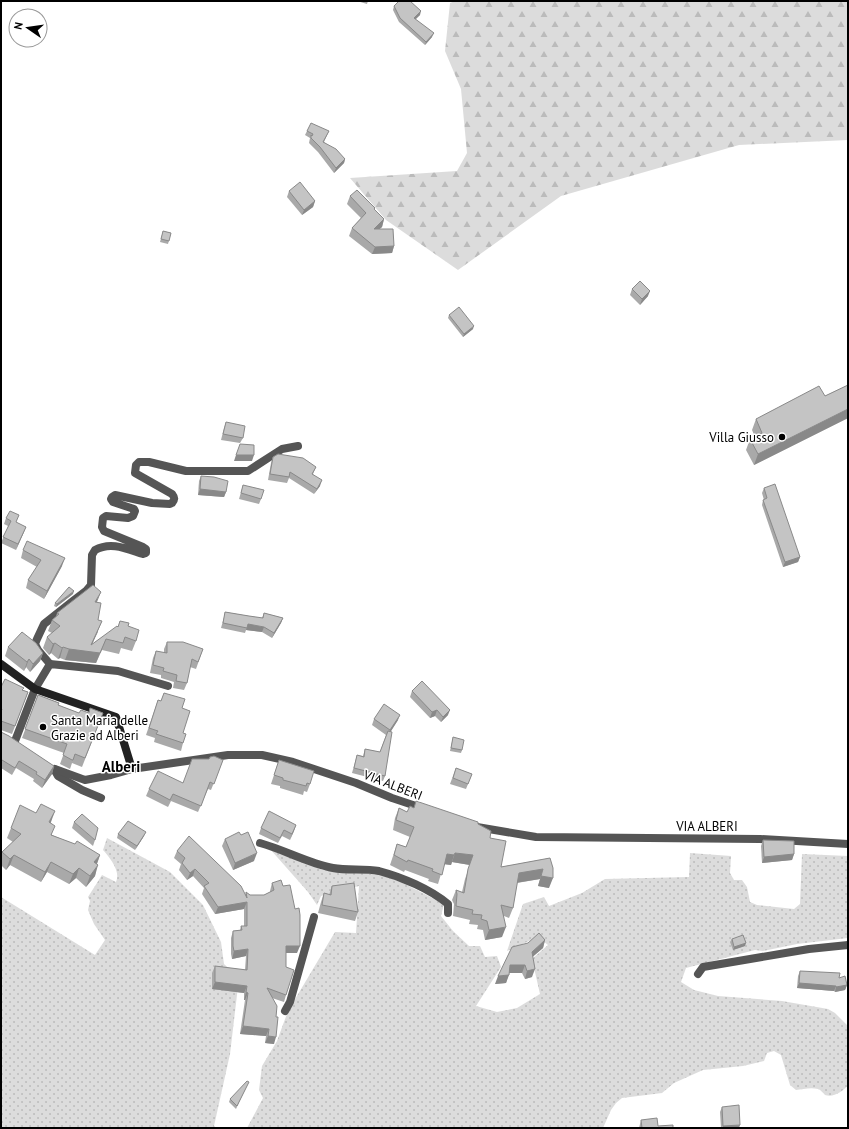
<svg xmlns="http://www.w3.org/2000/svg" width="849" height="1129" viewBox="0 0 849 1129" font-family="'PT Sans',sans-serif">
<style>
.grass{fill:url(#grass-dots)}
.forest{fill:url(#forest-firs)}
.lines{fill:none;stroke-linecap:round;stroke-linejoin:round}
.street{stroke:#555;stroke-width:8}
.secondary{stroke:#222;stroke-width:8}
.wall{fill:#a9a9a9}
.shaded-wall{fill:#898989}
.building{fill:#c4c4c4;stroke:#898989}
.poi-dot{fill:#000;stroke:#fff;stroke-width:1.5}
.labels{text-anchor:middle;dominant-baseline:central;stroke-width:3;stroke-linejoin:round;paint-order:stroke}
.poi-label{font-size:13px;fill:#000;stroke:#fff;text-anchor:end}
.street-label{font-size:13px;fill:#000;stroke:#fff}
.quarter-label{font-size:15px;font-weight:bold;fill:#000;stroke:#fff}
</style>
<defs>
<pattern id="grass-dots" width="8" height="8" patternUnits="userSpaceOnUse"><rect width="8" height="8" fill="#dcdcdc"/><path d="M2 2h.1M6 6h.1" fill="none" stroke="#bbb" stroke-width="1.8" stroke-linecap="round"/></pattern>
<pattern id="forest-firs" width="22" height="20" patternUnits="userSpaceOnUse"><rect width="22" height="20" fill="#dcdcdc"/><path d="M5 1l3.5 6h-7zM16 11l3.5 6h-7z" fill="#bbb"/></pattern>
</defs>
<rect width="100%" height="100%" fill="#fff"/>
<g class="grass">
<path d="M107,838l63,34 33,33 18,37 3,22 15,14 -9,76 -16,72 2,2h-215v-231l94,58 10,-15 -11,-16 -6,-14 2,-9 -2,-4 14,-22 14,7c5,-11 -6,-24 -13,-32z"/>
<path d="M270,849l53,21 55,4 23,8 43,22 -3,12 12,15 16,15h11l5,11 12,-1 4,11 -25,39 21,6 20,-4 23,-14 -8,-35 16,-14 -10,-8 -31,14 16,-47 21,-7 5,9 33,-13 23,-14 84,-2 1,-24 41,3 -1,17 4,7h8l5,7 3,15 7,3 37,4 6,-5 2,-50 46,2v82l-51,6 -34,7 -8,-1 -69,18 -5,14 13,8 24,6 64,5 46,8 7,4 13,13v60c-6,5 -14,12 -23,9 -2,-2 -4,-5 -7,-6 -7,-2 -15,0 -22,1l-6,-5 -9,-30 -7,-4 -7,2 -3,8 -21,5 -40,4 -29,13 -12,10 -40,5 -6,5 -5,7 -8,18h-356l16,-30 -4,-8 3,-24 15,-25 11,-30 47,-79 21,1 3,-47 -38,10 -4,9 -9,-13z"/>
</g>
<path class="forest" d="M455,1h393v139l-109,5 -178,51 -103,74 -72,-50 -36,-42 107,-7 10,-18 -6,-64 -16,-38 5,-48z"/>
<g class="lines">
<g class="street">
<path d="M50,664l-12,-14 -3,-6 2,-5 7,-15 29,-23 13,-10 5,-6 1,-30 3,-5c16,-9 32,-1 48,4l3,-1v-4l-3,-2 -39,-16 -2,-4 1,-9 3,-2 22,2 5,-2 2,-5 -1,-2 -21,-7 -2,-3 1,-2 3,-2 37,8 18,1 2,-1c3,-4 3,-5 0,-9l-37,-21 1,-8 3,-3h10l37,9h62l34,-22 16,-3"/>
<path d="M15,741l20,-52 15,-25 68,7 50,15"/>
<path d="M54,769l4,7 24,14 19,8"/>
<path d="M55,769l30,11 26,-5 21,-6 96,-14h34l31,7 63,21 36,15 33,11"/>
<path d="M477,827l59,10 224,2 88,5"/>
<path d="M260,843c25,7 48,20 73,25 15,3 31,0 46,3 23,6 51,18 69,33v9"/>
<path d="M698,974l5,-7 106,-18 39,-4"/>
<path d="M285,1011l5,-9 24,-85"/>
</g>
<path class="secondary" d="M1,664l34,25 81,28 16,52"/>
</g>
<g class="wall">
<path d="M357,1h11l-1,3z"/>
<path d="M394,6l26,9 -5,4 17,18 -7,8 -26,-23 -6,-12z"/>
<path d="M307,131h22l-5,11 21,17 -1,4 -10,10 -16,-21 -9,-9 1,-5 -5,-3z"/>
<path d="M289,191l26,10 -2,6 -11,8 -15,-18z"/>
<path d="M350,196l25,12v2l9,9 -2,8 -3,2 15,17 -2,7 -20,1 -23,-18 3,-8 9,-10 -14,-14z"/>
<path d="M163,231l8,2 -3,11 -8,-2z"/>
<path d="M632,289l16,7 -8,9 -10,-10z"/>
<path d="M449,315l24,14 -10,8 -15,-19z"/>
<path d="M848,385v33l-94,47 -8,-15 4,-11 5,-2 -3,-7 4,-11 69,-23z"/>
<path d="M226,422l17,16 -3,5 -19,-3 3,-12z"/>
<path d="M273,457l43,10 -3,7 7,12 -6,8 -25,-16 -2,5 -19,-3 3,-17z"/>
<path d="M201,476l25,16 -2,5 -26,-2 1,-14z"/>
<path d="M243,485l18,14 -2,5 -20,-5z"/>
<path d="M764,488l36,69 -2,5 -15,5 -21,-62 1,-5h1l-2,-7z"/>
<path d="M6,518l20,9 -10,23 -15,-7 7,-17 -4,-2z"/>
<path d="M23,550l39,16 -18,33 -18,-11 2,-8 9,-13 -16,-9z"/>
<path d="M73,594l-17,13 -2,-1 1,-3z"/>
<path d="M98,602v30l-6,12 26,-17 2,-6 8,5 8,15 -4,10 -11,-3 -2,6 -17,-4 -6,13 -31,-3 -5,-2 -2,1 -7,-6 -2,2 -6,-7 4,-11 5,-4 -4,-2 4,-11 4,-3 1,-4z"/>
<path d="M225,612l24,4 13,2 2,-5 19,5 -2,5 -9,15 -10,-6 -16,-2 -1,3 -24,-5 3,-11z"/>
<path d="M167,642l36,7 -7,20 -6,-2 -3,16 -3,7 -11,-2 1,-6 -13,-4v-3l-11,-2 3,-15 3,-7 8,2v-4z"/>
<path d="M8,647l35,6 -3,8 -10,11 -4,-5 -2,4 -19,-15z"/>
<path d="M1,687l22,3 5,2 -16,42 -11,-4z"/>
<path d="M412,691l36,24 -7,7 -6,-6 -5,2 -20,-21z"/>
<path d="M164,693l18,15 1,35 -2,8 -27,-9 1,-4 -9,-3 12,-35 3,1z"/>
<path d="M38,695l21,8 -1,2 42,16 -18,46 -10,-4 -2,6 -10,-5 4,-11 -42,-15z"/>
<path d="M374,719l24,1 -8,12 -5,44 -2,5 -31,-8 5,-18 6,1 2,-7 15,3 6,-17 -14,-10z"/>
<path d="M1,732l53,34 -2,8 -10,14 -9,-7 1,-2 -18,-11 -4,7 -11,-7z"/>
<path d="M453,737l9,13 -1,3 -11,-2z"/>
<path d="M223,760l-12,30 -3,-1 -10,23 -27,-11 -3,6 -22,-11 3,-7 34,-6z"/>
<path d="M279,760l31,24 -3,8 -3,-1 -1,4 -23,-7v-2l-9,-2z"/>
<path d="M456,768l16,6 -6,15 -16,-5z"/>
<path d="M399,808l8,4 7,-4 64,16 12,14 11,29 49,-9 -1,30 -11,-2 2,-7 -23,4 -4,25 -4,10 -5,-2 -2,21 -17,3 -2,-10 -6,-1 1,-4 -9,-1 1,-4 -17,-4 1,-12 -2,-4 4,-10 6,2 3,-13 5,-14 -18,-3 -1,3 -7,-1 -6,20 -10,-3 1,-2 -24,-9 -1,2 -14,-7 7,-21 9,3 4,-10 -17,-7 2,-12z"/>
<path d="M51,822v1l1,12 48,20 -3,9 -2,12 -9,11 -10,-9 -7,6 -22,-12 -6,10 -31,-17 -4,5 -5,-5v-9l1,-4 11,-10 -6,-4 4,-10z"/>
<path d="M74,822l21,18 -2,6 -21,-18z"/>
<path d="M296,825l-6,15 -8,-4 -4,7 -19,-9 2,-6z"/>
<path d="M118,834l26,2 -9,14 -18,-12z"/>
<path d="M225,839l29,22 -21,9 -11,-24z"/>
<path d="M763,840l31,14 -2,6 -30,3 -1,-17z"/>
<path d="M177,851l68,44 1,-3 4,3h14l6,-3v-1l2,-8 25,70h-11v42l-2,7 -12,-4 2,46 -9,-1 1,-7 -26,-2 5,-34h-1v-7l-32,-4v-16l3,-7 30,4 1,-14 -14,3 -1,-5v-16l2,-7 7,-1 1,-4h3v-17l-29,5 -13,-20 2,-6 -11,-12 -6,4 -8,-10 2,-6 -7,-6z"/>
<path d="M332,886l26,26 -3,9 -37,-8 3,-11 3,-9 5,2z"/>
<path d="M732,939l13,7 -12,4 -3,-8z"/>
<path d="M545,940l-2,8 -11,9v20l-7,2 -3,-6h-13l-3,10 -11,1z"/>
<path d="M800,971l39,7 8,7 -2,5 -10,2 -1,-1 -37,-3 1,-12z"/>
<path d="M247,1085l-11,24 -7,-7 1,-3z"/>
<path d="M722,1107l17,21h-18l-1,-16z"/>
<path d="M641,1120l17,6 15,2h-34z"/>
</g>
<g class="shaded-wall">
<path d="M421,11l-1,4 -7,7 1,-4z"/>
<path d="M434,33l-2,4 -7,8 1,-3z"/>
<path d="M345,159l-1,4 -10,10 2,-5z"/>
<path d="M315,201l-2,6 -11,8 2,-5z"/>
<path d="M384,219l-2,8 -10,9 2,-7z"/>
<path d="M394,246l-2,7 -20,1 3,-7z"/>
<path d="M650,291l-2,5 -8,9 2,-6z"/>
<path d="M474,326l-1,3 -10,8 1,-3z"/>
<path d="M848,409v9l-94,47 4,-11z"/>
<path d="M236,455h18l-2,6h-18z"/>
<path d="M322,480l-2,6 -6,8 3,-5z"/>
<path d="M200,489l26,3 -2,5 -26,-2z"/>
<path d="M26,527l-2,5 -8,18 2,-6z"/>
<path d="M800,557l-2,5 -15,5 2,-5z"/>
<path d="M65,558l-3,8 -18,33 3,-8z"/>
<path d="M74,591l-1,3 -17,13 1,-3z"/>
<path d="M101,592l-4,10h-2z"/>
<path d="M283,618l-2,5 -9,15 2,-5z"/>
<path d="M102,621l-13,31 17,-13 -10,24 -31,-3 4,-11z"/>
<path d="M248,624l16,3 -2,5 -16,-2z"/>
<path d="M55,643l-4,10 -2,2 4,-11z"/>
<path d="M63,647l-3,11 -2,1 4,-11z"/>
<path d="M43,653l-3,8 -10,11 3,-8z"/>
<path d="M29,659l-3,8 -2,4 3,-9z"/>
<path d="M437,710l-2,6 -5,2 2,-6z"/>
<path d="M450,710l-2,5 -7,7 2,-5z"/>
<path d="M400,715l-2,5 -10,16 2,-6z"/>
<path d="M54,766l-2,8 -10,14 3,-8z"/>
<path d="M55,811l-4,11 -6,11 4,-11z"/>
<path d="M296,825l-2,6 -4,9 2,-6z"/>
<path d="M146,832l-2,4 -9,14 2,-4z"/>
<path d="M257,853l-3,8 -21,9 2,-7z"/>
<path d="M455,853l18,2 -3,10 -18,-3z"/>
<path d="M447,854l7,1 -3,10 -8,-1z"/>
<path d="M794,854l-2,6 -30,3 2,-6z"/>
<path d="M14,855l-4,10 -4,5 4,-11z"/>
<path d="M100,855l-4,11 -2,-4z"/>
<path d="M51,862l-4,10 -6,10 4,-10z"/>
<path d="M98,865l-3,11 -9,11 4,-11z"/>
<path d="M79,868l-3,10 -7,6 4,-10z"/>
<path d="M195,869l-2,7 -6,4 3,-7z"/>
<path d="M543,869l-3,10 -25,4 4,-10z"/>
<path d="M541,876l12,2 -4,10 -11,-2z"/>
<path d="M247,902l-3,7 -29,5 3,-7z"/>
<path d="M506,927l-4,10 -17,3 4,-10z"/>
<path d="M545,940l-2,8 -14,12 3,-8z"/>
<path d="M746,943l-1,3 -12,4 1,-3z"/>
<path d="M286,946h14l-3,7h-13z"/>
<path d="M248,949l-2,7 -14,3 2,-8z"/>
<path d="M510,965h15l-3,8h-15z"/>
<path d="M535,969l-3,8 -7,2 2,-8z"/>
<path d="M509,975l-3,8 -11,1 3,-8z"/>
<path d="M215,982l32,4 -3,7 -32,-4z"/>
<path d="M799,983l37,3 -2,5 -37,-3z"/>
<path d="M847,985l-2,5 -10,2 1,-5z"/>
<path d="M246,992l2,1 -3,7h-1z"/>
<path d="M243,1026l26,3 -3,7 -26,-2z"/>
<path d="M268,1036l8,1 -2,7 -9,-1z"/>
<path d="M740,1125l-1,3h-16v-2z"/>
</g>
<g class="building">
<path d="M399,1h11l11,10 -7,7 20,15 -8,9 -26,-24 -6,-12z"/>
<path d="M311,123l18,8 -6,11 13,7 9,10 -9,9 -16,-21 -9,-9v-3l1,1 1,-2 -6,-3z"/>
<path d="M300,182l15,19 -11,9 -15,-19z"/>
<path d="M357,190l18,18 -1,1 10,10 -10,10h19l1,17 -19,1 -23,-19 14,-15 -16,-17z"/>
<path d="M163,231l8,2 -2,8 -8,-2z"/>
<path d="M640,281l10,10 -8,8 -10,-10z"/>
<path d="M459,307l15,19 -10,8 -15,-19z"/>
<path d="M848,385v24l-90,45 -8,-15 12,-6 -6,-14 63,-33 6,10z"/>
<path d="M226,422l19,4 -2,12 -20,-4z"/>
<path d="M240,444l14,1v10h-18z"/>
<path d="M278,454l25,4 13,9 -4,7 10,6 -5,9 -27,-17 -1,5 -19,-3 3,-17z"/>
<path d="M201,476l13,1 14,4 -2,11 -26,-3z"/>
<path d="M775,484l25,73 -15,5 -22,-62 4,-2 -3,-10z"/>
<path d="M243,485l21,5 -3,9 -20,-6z"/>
<path d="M10,511l9,4 -3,7 10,5 -8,17 -15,-7 8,-16 -5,-3z"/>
<path d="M27,541l38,17 -18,33 -19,-11 13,-20 -18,-10z"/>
<path d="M93,585l8,7 -6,10 6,1 -3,17 4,1 -11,24 26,-19 1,1 2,-6 9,2 -1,3 11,4 -3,11 -11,-4 -2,6 -17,-4 -6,14 -31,-4 -6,-2 -1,1 -7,-5 -2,1 -6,-7 13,-11 -8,-6 7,-6 -2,-1z"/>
<path d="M69,587l5,4 -17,13 -2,-1z"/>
<path d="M225,612l24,4 14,2 1,-5 19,5 -9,15 -10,-6 -16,-3 -1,4 -24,-5z"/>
<path d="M22,632l14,11 7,10 -10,11 -4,-5 -2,3 -19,-15z"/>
<path d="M167,642h16l20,7 -5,13 -6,-3 -5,24 -11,-2 1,-6 -14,-4 1,-3 -11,-3 3,-14 11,2z"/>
<path d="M5,679l19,9 -2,2 6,2 -13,34 -14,-5v-9l1,-3h-1v-22z"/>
<path d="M422,681l28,29 -7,7 -6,-7 -5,2 -20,-21z"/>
<path d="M164,693l21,6 -3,9 8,3 -7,22 3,1 -3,9 -27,-9 2,-3 -9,-3 9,-28 3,1z"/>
<path d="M38,695l21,8 -1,2 21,8 2,-3 8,3 1,-5 13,5 -18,45 -10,-4 -2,6h-1l-9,-5 4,-11 -42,-15z"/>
<path d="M384,704l16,11 -10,15 -16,-11z"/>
<path d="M388,731l4,1 -7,44 -31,-8 3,-13 7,2 1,-8 15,3z"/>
<path d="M1,732l8,4 45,30 -9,14 -9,-6 1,-2 -18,-11 -4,7 -13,-8 -1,2z"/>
<path d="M453,737l11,3 -2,10 -11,-2z"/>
<path d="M214,756l9,4 -9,24 -4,-2 -9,24 -28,-12 -3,6 -21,-11 9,-18 25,12 9,-24h17l1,-2z"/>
<path d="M279,760l35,11 -4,13 -3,-1 -1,3 -23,-6v-2l-9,-3z"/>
<path d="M456,768l16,6 -4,10 -15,-6z"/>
<path d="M416,801l62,21v2l13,7 -1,7 16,3 -5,26 49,-9 3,10v10l-12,-2 2,-7 -24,4 -6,35 -12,-3 5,22 -17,3 -2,-9 -6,-2 1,-4 -10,-1 1,-4 -17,-4 1,-12 -1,-4 8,3 4,-24 5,-14 -18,-2 -1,2 -7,-1 -5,21 -10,-4 1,-2 -25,-9 -1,2 -13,-7 3,-11 9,3 8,-20 -18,-7 3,-12 8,4 3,-6 4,2z"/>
<path d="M41,804l14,7 -6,11 6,4 -4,9 24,9 2,-3 23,14 -6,7 4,3 -8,11 -11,-8 -6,6 -22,-12 -6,10 -31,-17 -4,4 -8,-7 19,-18 -10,-6 9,-23 16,8z"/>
<path d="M269,811l27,14 -4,9 -8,-4 -4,8 -19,-10z"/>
<path d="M82,814l16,14 -3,12 -21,-18z"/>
<path d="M128,821l18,11 -9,14 -19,-12z"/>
<path d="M239,832l2,3 7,-3 9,21 -22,10 -10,-24z"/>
<path d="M189,836l52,50 6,12 -1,-6 4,3h14l10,-5 -2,-7 9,-3 2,6 7,-1 5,24 4,-1 1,7v31h-14v21l8,3 -8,25 -19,-7 10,18 -1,11h2l-2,20 -8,-1 1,-7 -26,-3 5,-33 -2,-1 1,-6 -32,-4v-16l32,4 1,-21 -14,2 -1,-5v-15l9,-1 -1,-4h6v-24l-29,5 -14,-21 5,-3 -14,-14 -5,4 -8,-10 3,-5 -8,-7z"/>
<path d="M763,840l31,1v13l-30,3z"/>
<path d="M354,883l4,29 -36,-7 2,-12 7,2 1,-9z"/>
<path d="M539,933l6,7 -13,12 3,17 -8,2 -2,-6h-15l-1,10 -11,1 14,-29 16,-4z"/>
<path d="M743,935l3,8 -12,4 -2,-8z"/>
<path d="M800,971l40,2 -1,5 6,-2 2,9 -11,2v-1l-37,-3z"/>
<path d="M247,1081l2,1 -12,24 -7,-7z"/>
<path d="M739,1105l1,20 -17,1 -1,-19z"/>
<path d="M657,1118l1,8 15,-1v3h-31l-1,-8z"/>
</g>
<g class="poi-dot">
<circle cx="782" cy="437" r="4"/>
<circle cx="43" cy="727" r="4"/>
</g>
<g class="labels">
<g class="poi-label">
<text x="774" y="437">Villa Giusso</text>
<text x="51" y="720" text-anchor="start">Santa Maria delle<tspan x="51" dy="15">Grazie ad Alberi</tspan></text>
</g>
<g class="street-label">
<text transform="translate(393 785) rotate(21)">VIA ALBERI</text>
<text x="707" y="826">VIA ALBERI</text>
</g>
<g class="quarter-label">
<text x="121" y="766">Alberi</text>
</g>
</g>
<rect width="849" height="1129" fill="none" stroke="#000000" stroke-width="4"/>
<g transform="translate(28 28) rotate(283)"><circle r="19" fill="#ffffff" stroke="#999999"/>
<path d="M0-3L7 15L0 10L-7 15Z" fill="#000000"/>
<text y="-6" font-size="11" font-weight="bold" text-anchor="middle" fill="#000000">N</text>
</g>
</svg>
